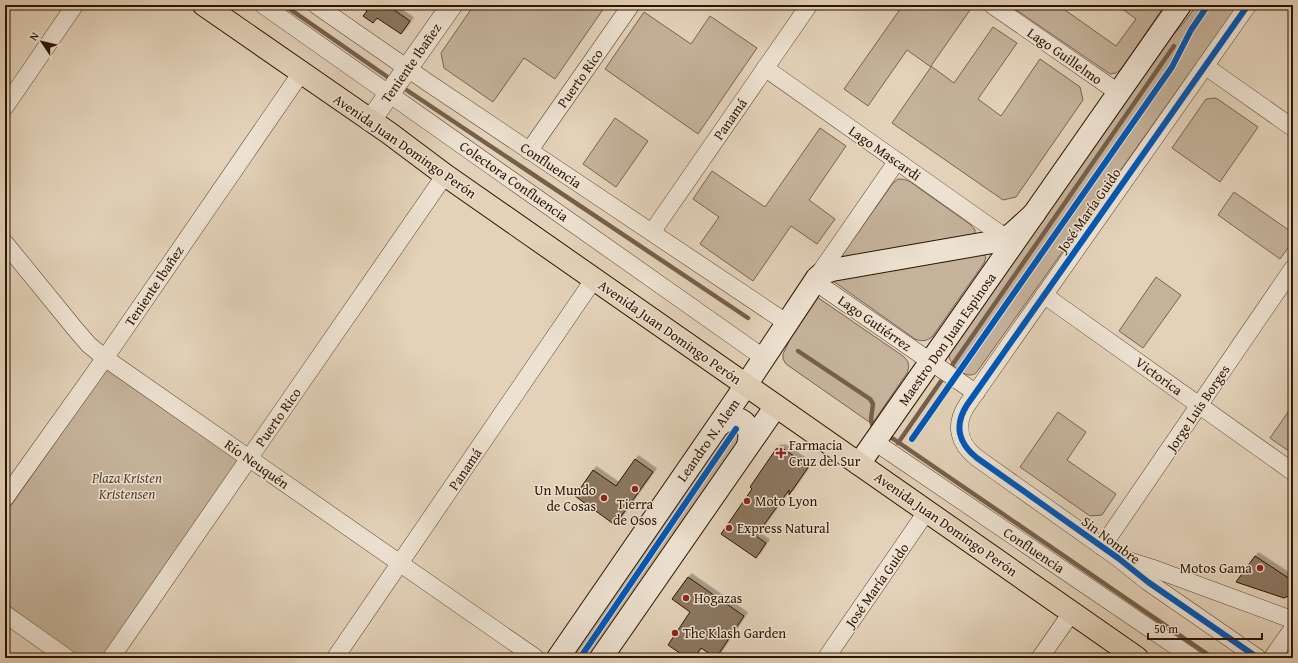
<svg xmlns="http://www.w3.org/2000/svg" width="1298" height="663" viewBox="0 0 1298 663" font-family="'Gentium Book Plus',serif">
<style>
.green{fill:#c4b29a;stroke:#78634e}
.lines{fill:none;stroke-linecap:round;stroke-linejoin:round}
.stream{stroke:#755f4a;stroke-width:4.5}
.building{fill:#8b7761;stroke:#2c1401;filter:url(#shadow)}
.minor-casing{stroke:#5a442f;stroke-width:18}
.tertiary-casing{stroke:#5a442f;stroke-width:22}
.secondary-casing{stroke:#2c1401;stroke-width:24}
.primary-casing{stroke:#2c1401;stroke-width:24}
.minor{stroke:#ede2d2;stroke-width:17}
.tertiary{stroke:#ede2d2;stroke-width:21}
.secondary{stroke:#ede2d2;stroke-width:22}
.primary{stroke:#e3d2b9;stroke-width:22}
.cycleway-casing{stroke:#ede2d2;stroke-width:8}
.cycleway{stroke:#0057b8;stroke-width:6}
.poi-dot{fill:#8f2418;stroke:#ede2d2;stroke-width:1.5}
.labels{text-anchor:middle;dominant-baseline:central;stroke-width:3;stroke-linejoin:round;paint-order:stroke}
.street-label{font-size:14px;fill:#2c1401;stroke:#ede2d2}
.poi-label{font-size:14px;fill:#2c1401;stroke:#ede2d2;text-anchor:start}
.park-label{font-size:14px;font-style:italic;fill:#5a432f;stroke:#ede2d2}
</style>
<defs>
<filter id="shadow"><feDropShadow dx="3.5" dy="-3.5" stdDeviation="0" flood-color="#0004"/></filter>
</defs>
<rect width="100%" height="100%" fill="#e3d2b9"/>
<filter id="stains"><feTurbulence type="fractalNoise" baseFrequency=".005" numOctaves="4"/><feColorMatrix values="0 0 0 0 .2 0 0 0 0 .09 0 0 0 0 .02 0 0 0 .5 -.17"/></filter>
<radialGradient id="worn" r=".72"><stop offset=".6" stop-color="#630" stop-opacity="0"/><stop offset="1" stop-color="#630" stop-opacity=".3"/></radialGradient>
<g class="green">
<path d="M474,5h132l-51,74 -31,-21 -31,44 -49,-34 -3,-15z"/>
<path d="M903,5h60l7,5 -39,56 23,17 39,-56 24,16 -39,56 23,17 39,-57 40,28 3,13 -67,97 -13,3 -111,-77 39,-56 -24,-17 -39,56 -24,-17z"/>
<path d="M1009,5h49l58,41 20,-27 -19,-14h48l-44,64 -5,4 -6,1z"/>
<path d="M1197,5h41l-259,364c-2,3 -4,6 -8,6 -9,1 -24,-13 -22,-22l209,-302 24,-26z"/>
<path d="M644,12l47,32 19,-28 47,32 -59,86 -93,-65z"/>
<path d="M1216,98l42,29 -38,55 -48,-34 34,-49z"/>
<path d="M615,118l33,23 -32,46 -33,-23z"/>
<path d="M820,128l26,18 -37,54 26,19 -18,25 -26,-18 -38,55 -53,-37 19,-27 -26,-18 19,-28 53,36z"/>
<path d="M898,179h4l7,2 62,44 4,5v4l-132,25v-5l50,-71z"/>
<path d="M1234,192l59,41v8l-13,18 -62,-44z"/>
<path d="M983,253l3,4 -2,6 -52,74c-6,4 -10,5 -17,2l-82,-58z"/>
<path d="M1156,277l25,18 -38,53 -24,-17z"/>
<path d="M817,297l86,59c6,5 7,10 4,17l-35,51 -86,-60 -3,-5v-5l20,-42z"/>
<path d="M111,363l138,96 -139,199h-30l-75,-55v-89z"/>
<path d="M1293,405v49l-23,-16z"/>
<path d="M1058,412l28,20 -19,28 49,34 -14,21 -12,1 -70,-49z"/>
<path d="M731,428l7,2 1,14 -150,214h-17l12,-19 6,-15 133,-191z"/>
</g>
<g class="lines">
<g class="stream">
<path d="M284,5l105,73"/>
<path d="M405,89l343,229"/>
<path d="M798,351l72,48 3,5 -2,15 1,5"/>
<path d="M892,438l321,220"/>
<path d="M898,443l276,-397"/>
</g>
</g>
<g class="building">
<path d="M359,5h28l23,16 -9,13 -24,-16 -4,5 -10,-7 4,-5z"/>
<path d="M782,448l27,18 -20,29v-5l-33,46 10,7 -10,15 -35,-24 31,-45 -2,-2 26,-38z"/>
<path d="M635,459l18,13 -38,53 -40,-29 18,-26 23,16z"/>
<path d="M1255,556l38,25v13l-9,4 -48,-16z"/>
<path d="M688,577l56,39 -28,42 -15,-10 -7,10h-7l-19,-13 22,-33 -18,-13z"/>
</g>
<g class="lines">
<g class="minor-casing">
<g id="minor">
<path d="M263,5l501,353"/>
<path d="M316,5l111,77 360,241"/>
<path d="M992,5l127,88"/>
<path d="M1248,5l-281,400c-13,20 -9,38 10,53l141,100 30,24 110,76"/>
<path d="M1205,66l88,62"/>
<path d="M765,68l241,170"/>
<path d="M5,107l70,-102"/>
<path d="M529,151l102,-146"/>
<path d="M897,161l-83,120 162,112"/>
<path d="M652,232l157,-227"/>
<path d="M5,243l71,87 13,15 16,13 431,300"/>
<path d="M1044,295l249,177"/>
<path d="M875,442l318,216"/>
<path d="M5,498l100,-140 196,-285"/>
<path d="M1102,547l191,-279"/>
<path d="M1124,559l28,9 141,52"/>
<path d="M5,614l62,44"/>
<path d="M111,658l334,-483"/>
<path d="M335,658l259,-379"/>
<path d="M826,658l101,-147"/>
<path d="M1040,658l32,-46"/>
<path d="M1272,658l21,-30"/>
</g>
</g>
<g class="tertiary-casing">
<path id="tertiary" d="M370,121l82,-116"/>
</g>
<g class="secondary-casing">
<g id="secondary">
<path d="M719,425l11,-7c17,0 22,12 18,27"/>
<path d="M859,464l321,-459"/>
<path d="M558,658l188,-273 71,-107 6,-5 9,-3 166,-29 14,-7 22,-20"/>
<path d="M601,658l175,-252"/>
</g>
</g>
<g class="primary-casing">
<path id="primary" d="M204,5l185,128 56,42 692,483"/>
</g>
<use href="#minor" class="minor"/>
<use href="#tertiary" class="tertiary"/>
<use href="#secondary" class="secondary"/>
<use href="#primary" class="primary"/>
<g class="cycleway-casing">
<g id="cycleway">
<path d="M1248,5l-281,400c-13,20 -9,38 10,53l141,100 30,24 110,76"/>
<path d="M912,439l260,-372 19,-37 17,-25"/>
<path d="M580,658l156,-229"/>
</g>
</g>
<use href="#cycleway" class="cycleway"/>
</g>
<g class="poi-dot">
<path d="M779 447h4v4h4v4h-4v4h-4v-4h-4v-4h4z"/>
<circle cx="635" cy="489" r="4"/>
<circle cx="604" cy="498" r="4"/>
<circle cx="747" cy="501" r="4"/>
<circle cx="729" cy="528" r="4"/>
<circle cx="1260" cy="568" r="4"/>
<circle cx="686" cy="598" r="4"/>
<circle cx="675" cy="633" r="4"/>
</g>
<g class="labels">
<g class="street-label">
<text transform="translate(1065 56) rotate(35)">Lago Guillelmo</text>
<text transform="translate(411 63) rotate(-55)">Teniente Ibañez</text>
<text transform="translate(580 78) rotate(-55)">Puerto Rico</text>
<text transform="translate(730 119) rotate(-55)">Panamá</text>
<text transform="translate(405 146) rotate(35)">Avenida Juan Domingo Perón</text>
<text transform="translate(885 153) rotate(35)">Lago Mascardi</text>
<text transform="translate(551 165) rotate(34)">Confluencia</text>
<text transform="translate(514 181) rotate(35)">Colectora Confluencia</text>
<text transform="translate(1089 210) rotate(-55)">José María Guido</text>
<text transform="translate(154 286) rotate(-56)">Teniente Ibañez</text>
<text transform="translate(875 323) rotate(35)">Lago Gutiérrez</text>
<text transform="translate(670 332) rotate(35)">Avenida Juan Domingo Perón</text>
<text transform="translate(947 339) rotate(-55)">Maestro Don Juan Espinosa</text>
<text transform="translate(1159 376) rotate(36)">Victorica</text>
<text transform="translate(1198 408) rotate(-56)">Jorge Luis Borges</text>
<text transform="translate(278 417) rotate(-55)">Puerto Rico</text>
<text transform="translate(708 440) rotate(-55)">Leandro N. Alem</text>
<text transform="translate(257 464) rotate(35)">Río Neuquén</text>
<text transform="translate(465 469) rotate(-56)">Panamá</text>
<text transform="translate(946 524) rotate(35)">Avenida Juan Domingo Perón</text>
<text transform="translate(1111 540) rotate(37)">Sin Nombre</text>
<text transform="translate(1034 550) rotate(34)">Confluencia</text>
<text transform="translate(877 585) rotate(-55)">José María Guido</text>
</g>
<g class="poi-label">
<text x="789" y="445">Farmacia<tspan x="789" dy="16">Cruz del Sur</tspan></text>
<text x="596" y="490" text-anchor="end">Un Mundo<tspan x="596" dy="16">de Cosas</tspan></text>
<text x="755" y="501">Moto Lyon</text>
<text x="635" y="504" text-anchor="middle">Tierra<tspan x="635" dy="16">de Osos</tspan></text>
<text x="737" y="528">Express Natural</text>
<text x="1252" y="568" text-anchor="end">Motos Gama</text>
<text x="694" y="598">Hogazas</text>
<text x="683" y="633">The Klash Garden</text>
</g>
<g class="park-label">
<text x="127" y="478">Plaza Kristen<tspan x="127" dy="16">Kristensen</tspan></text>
</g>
</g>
<rect width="1298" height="663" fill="none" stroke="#e3d2b9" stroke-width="20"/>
<rect x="6" y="6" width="1286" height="651" fill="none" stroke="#2c1401" stroke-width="2"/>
<rect x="10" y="10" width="1278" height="643" fill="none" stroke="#2c1401"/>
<g transform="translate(42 42) rotate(305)" stroke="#ede2d2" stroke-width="3" paint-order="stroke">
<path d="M0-3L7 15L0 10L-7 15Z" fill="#2c1401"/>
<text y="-6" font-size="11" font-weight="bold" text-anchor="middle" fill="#2c1401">N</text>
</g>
<path d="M1148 633v6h114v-6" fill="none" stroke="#2c1401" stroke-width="2"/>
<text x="1154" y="633" font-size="12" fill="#2c1401" stroke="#ede2d2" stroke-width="3" paint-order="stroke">50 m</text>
<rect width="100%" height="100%" filter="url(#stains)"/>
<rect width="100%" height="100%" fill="url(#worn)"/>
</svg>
